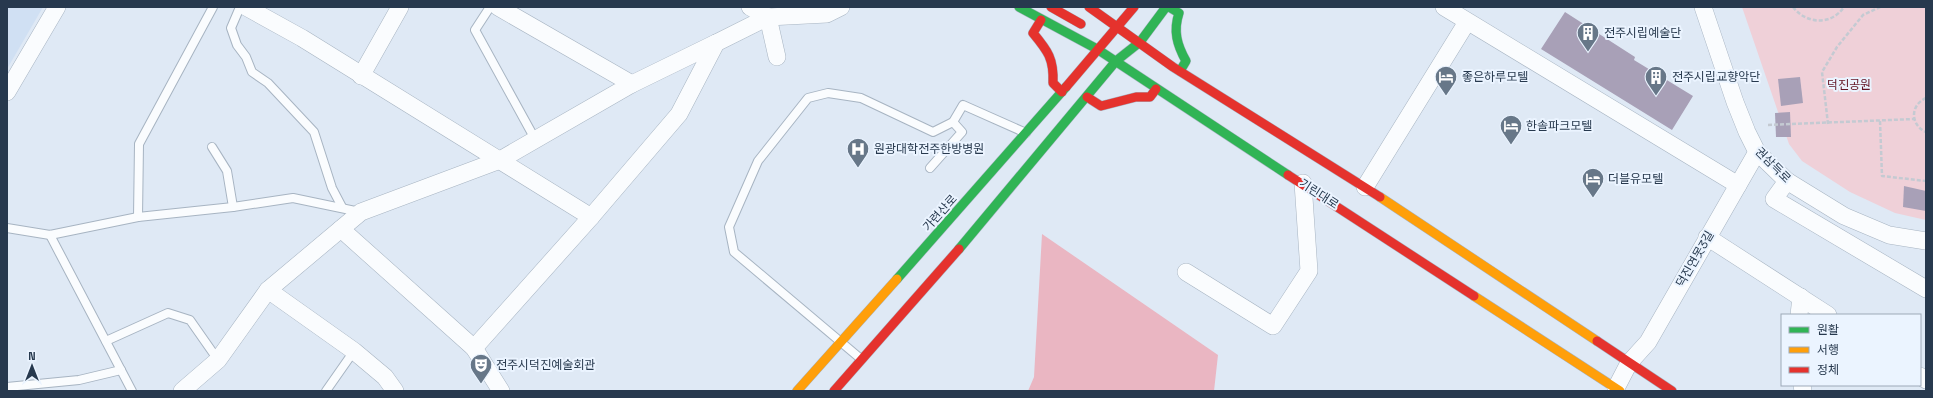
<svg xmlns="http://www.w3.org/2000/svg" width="1933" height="398" viewBox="0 0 1933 398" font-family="'Space Grotesk','Noto Sans KR',sans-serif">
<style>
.built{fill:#d0e0f3}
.green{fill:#efd0d8}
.forest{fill:#eab6c2}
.building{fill:#a8a0b7}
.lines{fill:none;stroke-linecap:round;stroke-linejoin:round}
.lane-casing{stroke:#a7b4c2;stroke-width:10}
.street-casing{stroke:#a7b4c2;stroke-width:18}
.fast-casing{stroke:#a7b4c2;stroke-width:10}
.slow-casing{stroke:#a7b4c2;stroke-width:10}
.jam-casing{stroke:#a7b4c2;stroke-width:10}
.path{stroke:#c4cad2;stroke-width:2.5;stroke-dasharray:4 2;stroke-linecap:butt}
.lane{stroke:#fafcfe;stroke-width:8}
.street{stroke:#fafcfe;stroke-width:17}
.fast{stroke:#30b455;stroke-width:9}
.slow{stroke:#ff9f0a;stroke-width:9}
.jam{stroke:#e5322d;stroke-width:9}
.labels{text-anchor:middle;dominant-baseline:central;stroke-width:4;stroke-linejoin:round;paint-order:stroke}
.poi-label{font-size:12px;fill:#27394e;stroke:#ebf4ff;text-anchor:start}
.park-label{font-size:12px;fill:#641526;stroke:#ebf4ff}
.street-label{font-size:12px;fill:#27394e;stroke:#ebf4ff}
</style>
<rect width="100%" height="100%" fill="#dfe9f5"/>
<path class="built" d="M7,7h36l-36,62z"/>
<path class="green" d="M1742,7h184v213l-31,-7 -45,-21 -48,-31 -13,-17z"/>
<path class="forest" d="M1042,234l176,121 -4,36h-186l6,-14z"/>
<g class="building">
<path d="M1565,12l70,45 -1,3 59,36 -21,34 -131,-81z"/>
<path d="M1800,77l3,26 -22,3 -3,-27z"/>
<path d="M1790,112l1,25h-15l-1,-24z"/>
<path d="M1904,186l22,5v20l-23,-4z"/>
</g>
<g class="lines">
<g class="lane-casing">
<g id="lane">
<path d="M240,7l-9,21 6,17 9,12 6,15 16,11 46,49 18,56 10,19"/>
<path d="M490,7l-15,23 60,109"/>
<path d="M212,147l15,24 6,36"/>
<path d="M930,168l32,-36 -9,-10 10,-17 63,28"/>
<path d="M138,217l1,-73 74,-137"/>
<path d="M7,228l43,7 88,-18 95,-10 60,-9 67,14"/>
<path d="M50,235l82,156"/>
<path d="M106,341l62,-28 22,7 28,40"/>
<path d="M861,359l-127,-107 -5,-25 29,-66 50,-63 20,-5 33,5 72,34 20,-10"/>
<path d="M7,387l72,-7 42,-10"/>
<path d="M326,391l28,-40"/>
</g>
</g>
<g class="street-casing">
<g id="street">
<path d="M246,7l56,31 289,179 -117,131"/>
<path d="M750,7l18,10 9,40"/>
<path d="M1444,7l294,178"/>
<path d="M1703,7l32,95 12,30 10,20 30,29 57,35 45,19 37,6"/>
<path d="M361,76l39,-69"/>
<path d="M632,84l84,-41"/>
<path d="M7,92l50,-85"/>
<path d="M1787,181l-13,18 152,90"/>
<path d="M1365,187l102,-165"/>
<path d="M591,217l88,-103 37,-71 52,-26 59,-3 14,-7"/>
<path d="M341,229l133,119 27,43"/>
<path d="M1707,237l121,78"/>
<path d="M1186,272l87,54 36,-55 -6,-88"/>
<path d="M268,290l86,61 31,26 10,14"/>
<path d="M1799,315l2,-18"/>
<path d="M1920,376l6,4"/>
<path d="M1802,385l1,6"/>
<path d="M1616,388l13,-25 19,-21 109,-190"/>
<path d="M182,391l36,-31 50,-70 93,-78 139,-52 132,-76 -134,-77"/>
</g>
</g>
<g class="fast-casing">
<g id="fast">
<path d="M1019,7l78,42 191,126"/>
<path d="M1169,7l10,6c-6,18 -2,32 7,48l-6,10"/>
<path d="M959,249l157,-188 24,-19 26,-35"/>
<path d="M897,279l169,-192"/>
</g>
</g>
<g class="slow-casing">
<g id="slow">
<path d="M1380,197l217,144"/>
<path d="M1474,296l146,95"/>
<path d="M797,391l100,-112"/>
</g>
</g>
<g class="jam-casing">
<g id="jam">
<path d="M1051,7l30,17"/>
<path d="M1089,7l84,60 207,130"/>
<path d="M1041,20l-8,13c15,18 21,26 20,50l9,9"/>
<path d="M1066,87l68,-80"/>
<path d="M1087,97l14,9 35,-9h14l6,-8"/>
<path d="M1288,175l186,121"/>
<path d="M1597,341l75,50"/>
<path d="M834,391l125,-142"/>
</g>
</g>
<g class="path">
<path d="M1793,7c13,17 38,19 51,0"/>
<path d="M1926,98c-16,7 -16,27 0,34"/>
<path d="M1880,121l2,55 44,5"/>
<path d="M1828,124l-6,-52 15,-25 26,-32 17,-8"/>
<path d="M1768,125l146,-6"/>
</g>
<use href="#lane" class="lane"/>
<use href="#street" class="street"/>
<use href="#fast" class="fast"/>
<use href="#slow" class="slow"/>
<use href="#jam" class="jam"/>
</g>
<defs>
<g id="building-pin" transform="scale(1.15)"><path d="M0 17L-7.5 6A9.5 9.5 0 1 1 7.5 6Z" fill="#677788" stroke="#ebf4ff"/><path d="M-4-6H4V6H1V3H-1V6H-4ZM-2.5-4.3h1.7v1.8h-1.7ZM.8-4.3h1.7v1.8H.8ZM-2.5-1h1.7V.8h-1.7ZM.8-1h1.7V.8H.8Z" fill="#fff"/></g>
<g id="hotel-pin" transform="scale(1.15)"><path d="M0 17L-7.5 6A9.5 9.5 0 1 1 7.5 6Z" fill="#677788" stroke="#ebf4ff"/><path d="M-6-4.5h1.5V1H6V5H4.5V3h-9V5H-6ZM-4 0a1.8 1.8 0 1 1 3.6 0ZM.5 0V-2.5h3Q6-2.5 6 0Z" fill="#fff"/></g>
<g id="hospital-pin" transform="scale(1.15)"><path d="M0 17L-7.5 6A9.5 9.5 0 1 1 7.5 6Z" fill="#677788" stroke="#ebf4ff"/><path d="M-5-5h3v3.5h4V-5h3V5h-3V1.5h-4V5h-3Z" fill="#fff"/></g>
<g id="theatre-pin" transform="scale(1.15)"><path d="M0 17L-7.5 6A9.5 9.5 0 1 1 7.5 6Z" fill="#677788" stroke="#ebf4ff"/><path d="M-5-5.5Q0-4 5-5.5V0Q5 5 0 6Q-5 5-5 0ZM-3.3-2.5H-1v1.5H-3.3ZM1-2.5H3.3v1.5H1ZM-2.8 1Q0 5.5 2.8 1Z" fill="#fff"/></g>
</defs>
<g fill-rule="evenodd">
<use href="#building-pin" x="1588" y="33"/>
<use href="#hotel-pin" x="1446" y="77"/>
<use href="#building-pin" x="1656" y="77"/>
<use href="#hotel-pin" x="1511" y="126"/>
<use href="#hospital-pin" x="858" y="149"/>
<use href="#hotel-pin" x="1593" y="179"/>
<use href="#theatre-pin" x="481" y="365"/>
</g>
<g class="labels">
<g class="poi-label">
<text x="1604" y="33">전주시립예술단</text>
<text x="1462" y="77">좋은하루모텔</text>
<text x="1672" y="77">전주시립교향악단</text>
<text x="1526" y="126">한솔파크모텔</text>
<text x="874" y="149">원광대학전주한방병원</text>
<text x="1608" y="179">더블유모텔</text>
<text x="496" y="365">전주시덕진예술회관</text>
</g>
<g class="park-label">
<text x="1849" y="85">덕진공원</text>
</g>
<g class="street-label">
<text transform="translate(1773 165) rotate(45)">권삼득로</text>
<text transform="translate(1319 194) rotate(33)">기린대로</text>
<text transform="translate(940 213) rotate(-48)">가련산로</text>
<text transform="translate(1695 259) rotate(-60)">덕진연못3길</text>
</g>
</g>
<rect width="1933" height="398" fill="none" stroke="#27394e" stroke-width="16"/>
<rect x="1781" y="314" width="140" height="72" fill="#ebf4ff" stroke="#9da9b8"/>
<rect x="1789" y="327" width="20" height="6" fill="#30b455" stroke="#9da9b8"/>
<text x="1817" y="334" font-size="12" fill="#27394e">원활</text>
<rect x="1789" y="347" width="20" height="6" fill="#ff9f0a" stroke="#9da9b8"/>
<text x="1817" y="354" font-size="12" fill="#27394e">서행</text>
<rect x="1789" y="367" width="20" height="6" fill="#e5322d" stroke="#9da9b8"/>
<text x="1817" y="374" font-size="12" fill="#27394e">정체</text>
<g transform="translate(32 366)" stroke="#ebf4ff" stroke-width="3" paint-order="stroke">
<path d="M0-3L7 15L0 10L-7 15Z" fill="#27394e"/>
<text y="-6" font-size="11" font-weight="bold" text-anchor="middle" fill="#27394e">N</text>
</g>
</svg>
